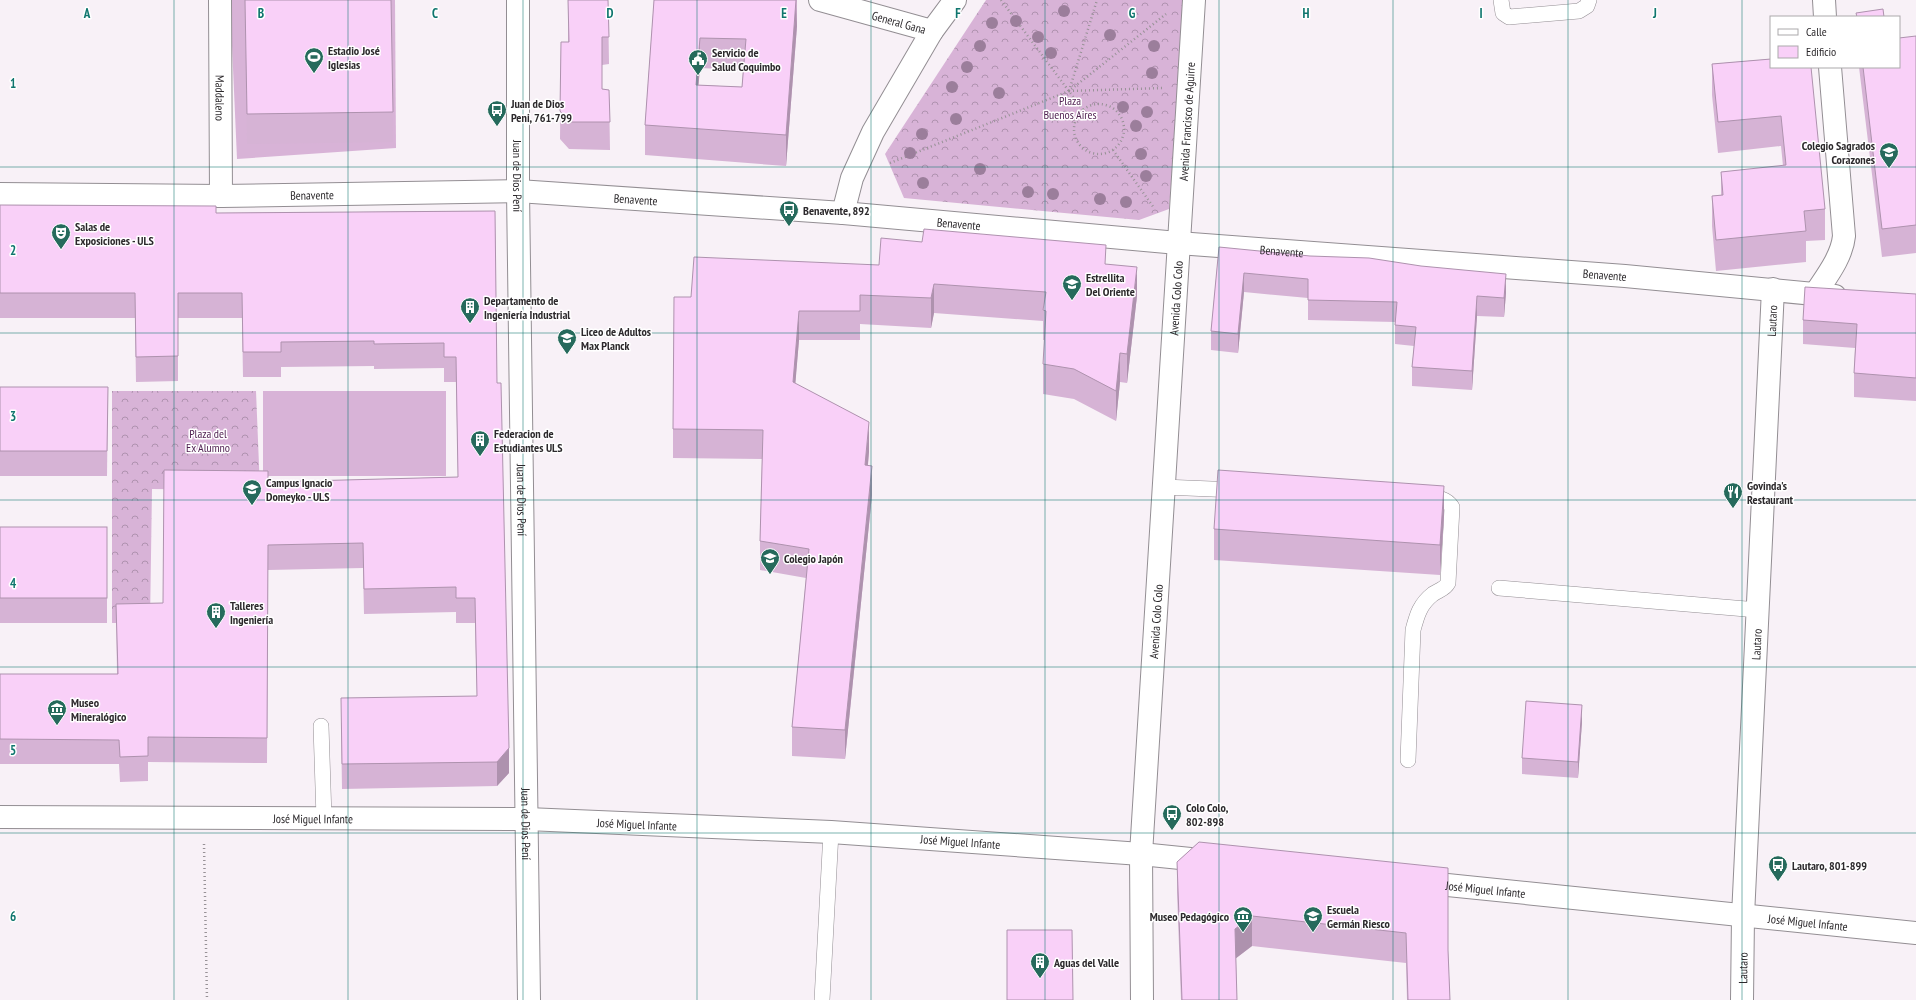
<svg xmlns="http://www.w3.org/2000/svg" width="1916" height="1000" viewBox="0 0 1916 1000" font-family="'PT Sans Narrow',sans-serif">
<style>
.forest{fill:url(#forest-crowns)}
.pitch{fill:#d8b3d7}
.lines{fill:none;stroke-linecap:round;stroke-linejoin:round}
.service-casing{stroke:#938e93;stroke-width:16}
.minor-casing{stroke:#938e93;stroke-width:24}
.tertiary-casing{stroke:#938e93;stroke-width:24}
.secondary-casing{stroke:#938e93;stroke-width:24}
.primary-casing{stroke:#938e93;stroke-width:24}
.path{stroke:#989297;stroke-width:2.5;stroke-dasharray:1 3;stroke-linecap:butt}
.service{stroke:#fff;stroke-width:15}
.minor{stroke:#fff;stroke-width:22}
.tertiary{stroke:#fff;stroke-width:22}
.secondary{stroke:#fff;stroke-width:22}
.primary{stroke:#fff;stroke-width:22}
.tree{fill:#9b7e9b}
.wall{fill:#d6b3d5;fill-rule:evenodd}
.shaded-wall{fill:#ae92ae}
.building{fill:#f9d0f8;stroke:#ae92ae;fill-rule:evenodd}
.grid{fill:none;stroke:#0f766e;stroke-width:1;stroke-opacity:0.55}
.labels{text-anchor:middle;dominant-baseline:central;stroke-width:3;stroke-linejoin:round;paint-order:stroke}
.street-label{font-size:12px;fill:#2c292c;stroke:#fff}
.poi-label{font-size:12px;font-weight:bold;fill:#2c292c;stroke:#fff;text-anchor:start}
.park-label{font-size:12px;fill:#4f1f50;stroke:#fff}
.grid-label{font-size:13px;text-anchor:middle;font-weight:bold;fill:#0f766e;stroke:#fff;stroke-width:3;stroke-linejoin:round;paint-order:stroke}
</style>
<defs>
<pattern id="forest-crowns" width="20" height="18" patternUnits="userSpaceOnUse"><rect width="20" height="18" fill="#d8b3d7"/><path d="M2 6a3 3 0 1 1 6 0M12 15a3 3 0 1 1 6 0" fill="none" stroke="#af92af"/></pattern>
</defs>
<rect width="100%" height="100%" fill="#f8f1f7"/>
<g class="forest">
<path d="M986,0h200l-17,209 -30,11 -235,-22 -19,-44z"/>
<path d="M112,391h144l4,99 -108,-1 -2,134h-38z"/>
</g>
<g class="pitch">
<path d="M230,0h165l1,148 -159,11z"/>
<rect x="263" y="391" width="183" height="85"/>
</g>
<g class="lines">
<g class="service-casing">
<g id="service">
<path d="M1501,0l2,13 6,4 70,-6 8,-5 2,-6"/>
<path d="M1163,487l73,3"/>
<path d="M1499,588l259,22"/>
<path d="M321,726l3,92"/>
<path d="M1408,760l5,-130c4,-15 7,-26 20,-36 6,-4 12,-5 15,-11l4,-76c-7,-10 -16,-9 -28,-10"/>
<path d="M822,1000l9,-168"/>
</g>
</g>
<g class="minor-casing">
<g id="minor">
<path id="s1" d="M220,0l1,196"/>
<path id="s2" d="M820,0l112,31"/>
<path d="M1824,0l1,17"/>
<path d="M1815,294c11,-17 27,-37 29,-58l-14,-169"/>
</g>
</g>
<g class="tertiary-casing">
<g id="tertiary">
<path d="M843,213l9,-35 21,-46 59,-101 23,-31"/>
<path id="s3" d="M1178,243l447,33 210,20"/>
<path id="s4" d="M0,817l527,2 304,13 310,22 69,7"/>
<path id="s5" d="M1418,882l498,51"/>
<path id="s6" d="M1742,1000l1,-84 30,-627"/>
</g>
</g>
<g class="secondary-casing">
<g id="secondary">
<path id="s7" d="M518,0v191l11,809"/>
<path id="s8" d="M0,194l221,2 297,-5 325,22 335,30"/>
</g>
</g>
<g class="primary-casing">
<g id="primary">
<path id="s9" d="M1142,1000l-1,-146 53,-854"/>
</g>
</g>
<g class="path">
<path d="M1001,0l82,110"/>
<path d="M1069,91l93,-3"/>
<path d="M1069,91l28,-91"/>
<circle cx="1099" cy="129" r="25"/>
<path d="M1113,150l41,58"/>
<path d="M890,163l179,-72 97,-77"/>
<path d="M204,844l3,156"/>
</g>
<use href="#service" class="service"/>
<use href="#minor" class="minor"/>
<use href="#tertiary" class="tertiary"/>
<use href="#secondary" class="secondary"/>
<use href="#primary" class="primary"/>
</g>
<g class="tree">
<circle cx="1064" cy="11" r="6"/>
<circle cx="1016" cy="21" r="6"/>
<circle cx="992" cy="23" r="6"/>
<circle cx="1110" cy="35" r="6"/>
<circle cx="1038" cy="37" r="6"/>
<circle cx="980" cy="46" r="6"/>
<circle cx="1154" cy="46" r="6"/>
<circle cx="1051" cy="53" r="6"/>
<circle cx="967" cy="67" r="6"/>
<circle cx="1152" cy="73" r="6"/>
<circle cx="952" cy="87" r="6"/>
<circle cx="999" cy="93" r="6"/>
<circle cx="1123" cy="107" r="6"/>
<circle cx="1147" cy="112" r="6"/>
<circle cx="956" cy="119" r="6"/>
<circle cx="1136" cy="126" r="6"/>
<circle cx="922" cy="134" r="6"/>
<circle cx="910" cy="153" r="6"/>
<circle cx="1141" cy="154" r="6"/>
<circle cx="980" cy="169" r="6"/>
<circle cx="1146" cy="176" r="6"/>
<circle cx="923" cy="183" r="6"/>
<circle cx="1028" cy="192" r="6"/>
<circle cx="1053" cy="194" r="6"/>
<circle cx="1100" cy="199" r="6"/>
<circle cx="1126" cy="202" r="6"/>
</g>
<g class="wall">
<path d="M244,0h147l2,142 -146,2z"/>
<path d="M568,0h40l1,64 -7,1v24l7,1 1,60 -41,-1 -9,-10 1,-97h7z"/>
<path d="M654,0h143v26l-11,140 -141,-11v-30zM700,68l43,2 -1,17 -44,-2z"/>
<path d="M1916,36v217l-34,4 -23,-190h40z"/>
<path d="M1771,59l54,150v31l-19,1v21l-90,9 -4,-45v-30l9,-1v-23l62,-6 -2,-20 -63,7 -6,-58v-31z"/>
<path d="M0,205l216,8 279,-2 2,172 12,390 -12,13 -155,3 -1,-66 136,-27 -2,-73h-19v-11l-92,2 -1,-46 -95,2 -1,193 -119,-1v19l-28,1 -1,-18h-119v-90h117l-1,-70 47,-1 105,-121 190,-5 -2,-95h-12v-14l-70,1v-3l-93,1v10h-38l-1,-59h-64v63l-42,1 -1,-64h-135z"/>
<path d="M1219,247l287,46 -2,24 -27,-1 -5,74 -60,-4v-19l2,-21 -19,-2v-22l-87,-2v-22l-64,-6 -6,61 -27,-3v-19z"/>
<path d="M1106,264l31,32 -10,87 -7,-1 -4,39 -42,-22 -31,-5v-30l2,-24h-2v-19l-109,-8 -3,15 -71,-4v16h-61l-4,44 74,68 -1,13 4,30 -27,264 -53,-3v-29l14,-149 -46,-8v-29l2,-82 -89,-1v-29l18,-132 188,-32z"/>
<path d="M1916,294v107l-62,-4v-24l1,-25 -52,-4v-24z"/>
<path d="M0,387h108l-1,89h-107z"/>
<path d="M1444,516l-4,59 -226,-15v-31z"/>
<rect x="0" y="527" width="107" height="96"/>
<path d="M1582,722l-4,56 -56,-4v-16z"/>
<path d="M1199,842l249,108 2,50h-43l-1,-37 -154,-17 -16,12 1,42h-56l-4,-108v-30z"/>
</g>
<g class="shaded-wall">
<path d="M796,0l1,26 -11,140v-31z"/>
<path d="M700,38v30l-4,47v-30z"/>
<path d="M1137,267v29l-10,87v-29z"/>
<path d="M1244,273v19l-6,61v-19z"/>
<path d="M1506,274v19l-2,24v-19z"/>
<path d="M934,284v29l-3,15v-30z"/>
<path d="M1477,296v20l-5,74v-19z"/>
<path d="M799,311v29l-6,72v-30z"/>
<path d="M1120,353v29l-4,39v-30z"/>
<path d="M869,422v30l-4,42v-29z"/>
<path d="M872,466v29l-27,264v-29z"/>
<path d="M1444,486v30l-4,59v-30z"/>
<path d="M1582,705v17l-4,56v-16z"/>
<path d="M509,748v25l-12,13v-24z"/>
<path d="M1252,916v30l-17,13v-30z"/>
</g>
<g class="building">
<path d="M245,0h146l2,112 -146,2z"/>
<path d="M568,0h40l1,37h-7v52l7,1 1,32h-41l-9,-11 1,-69h8z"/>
<path d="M654,0h142l-10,135 -141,-10zM700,38l46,1 -4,48 -46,-2z"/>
<path d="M1883,9l1,8h-27l-1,-4z"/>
<path d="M1916,36v189l-34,4 -19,-162h36v-29z"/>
<path d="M1771,59v8h40l14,142 -21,2 2,20 -90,9 -4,-44 11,-1 -2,-23 65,-7 -5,-49 -63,6 -6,-58z"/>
<path d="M0,205l216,1v7l279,-2 2,172h4l8,365 -12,14 -155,2 -1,-66 136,-2 -2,-98h-19v-11l-92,2 -1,-46 -95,2 -1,193 -119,-1v19l-28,1 -1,-17 -119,-1v-65h118l-2,-70 47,-1 1,-133 104,1v11l190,-5 -2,-120h-12v-14l-70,1v-3l-93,1v10h-38l-1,-59h-64v63l-42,1 -1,-64h-135z"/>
<path d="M924,229l182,16 -1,19 32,3 -10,87 -7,-1 -4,38 -42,-22 -31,-5 3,-53 -3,-1 3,-18 -112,-8 -3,14 -71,-3v16h-61l-6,71 76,40 -4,43 7,1 -27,264 -53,-3 17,-178 -49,-8 3,-111 -90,-1 1,-132h17l3,-40 185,8 2,-27 41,4z"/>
<path d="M1219,247l91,9 59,2 52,8 85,8 -2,24 -27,-2 -5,75 -60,-4 4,-40 -21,-2 2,-23 -89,-2v-21l-64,-6 -6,61 -27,-3z"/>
<path d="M1805,287l111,7v84l-62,-5 3,-49 -54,-4z"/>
<path d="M0,387h108l-1,64h-107z"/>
<path d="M1218,470l226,16 -4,59 -226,-16z"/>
<rect x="0" y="527" width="107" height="71"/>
<path d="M1526,701l56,4 -4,57 -56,-4z"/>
<path d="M1199,842l249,26v82l2,50h-42l-2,-67 -154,-17 -17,13 2,71h-55l-5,-138z"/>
<path d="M1007,930h65l1,70h-66z"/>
</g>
<path class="grid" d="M174,0v1000M348,0v1000M523,0v1000M697,0v1000M871,0v1000M1045,0v1000M1219,0v1000M1393,0v1000M1568,0v1000M1742,0v1000M0,167h1916M0,333h1916M0,500h1916M0,667h1916M0,833h1916"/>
<defs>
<g id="stadium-pin" transform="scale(1)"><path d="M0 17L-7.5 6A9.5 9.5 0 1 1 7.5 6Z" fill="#266a5c" stroke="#fff"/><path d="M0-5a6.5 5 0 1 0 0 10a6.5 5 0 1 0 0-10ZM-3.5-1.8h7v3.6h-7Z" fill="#fff"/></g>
<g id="civic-pin" transform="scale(1)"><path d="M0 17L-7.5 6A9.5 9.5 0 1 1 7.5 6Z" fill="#266a5c" stroke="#fff"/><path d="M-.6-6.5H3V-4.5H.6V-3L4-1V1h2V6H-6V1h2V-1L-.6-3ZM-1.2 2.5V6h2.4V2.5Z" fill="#fff"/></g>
<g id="bus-pin" transform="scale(1)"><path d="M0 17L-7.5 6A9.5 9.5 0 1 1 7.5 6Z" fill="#266a5c" stroke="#fff"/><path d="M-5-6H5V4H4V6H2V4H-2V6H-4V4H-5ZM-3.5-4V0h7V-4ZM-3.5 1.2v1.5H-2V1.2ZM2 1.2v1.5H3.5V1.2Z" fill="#fff"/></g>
<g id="school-pin" transform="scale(1)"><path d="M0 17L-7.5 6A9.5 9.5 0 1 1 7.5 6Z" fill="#266a5c" stroke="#fff"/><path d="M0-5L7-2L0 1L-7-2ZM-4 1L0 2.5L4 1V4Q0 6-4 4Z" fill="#fff"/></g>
<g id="theatre-pin" transform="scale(1)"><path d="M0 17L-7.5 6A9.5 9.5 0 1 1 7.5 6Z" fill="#266a5c" stroke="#fff"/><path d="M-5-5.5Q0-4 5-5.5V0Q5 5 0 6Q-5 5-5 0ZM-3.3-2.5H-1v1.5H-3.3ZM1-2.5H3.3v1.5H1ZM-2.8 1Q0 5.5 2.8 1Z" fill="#fff"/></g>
<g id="building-pin" transform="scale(1)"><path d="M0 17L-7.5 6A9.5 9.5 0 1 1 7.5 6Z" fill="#266a5c" stroke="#fff"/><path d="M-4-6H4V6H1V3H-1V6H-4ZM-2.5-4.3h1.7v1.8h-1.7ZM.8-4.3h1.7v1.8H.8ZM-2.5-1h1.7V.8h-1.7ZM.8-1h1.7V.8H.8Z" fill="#fff"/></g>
<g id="university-pin" transform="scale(1)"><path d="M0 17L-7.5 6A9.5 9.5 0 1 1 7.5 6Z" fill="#266a5c" stroke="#fff"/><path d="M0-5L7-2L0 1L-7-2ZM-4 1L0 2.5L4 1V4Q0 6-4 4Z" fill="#fff"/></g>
<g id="restaurant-pin" transform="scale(1)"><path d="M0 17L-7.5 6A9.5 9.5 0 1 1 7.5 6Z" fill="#266a5c" stroke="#fff"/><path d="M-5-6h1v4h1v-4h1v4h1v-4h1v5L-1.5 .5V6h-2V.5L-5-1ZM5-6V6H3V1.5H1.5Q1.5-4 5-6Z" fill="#fff"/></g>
<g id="museum-pin" transform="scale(1)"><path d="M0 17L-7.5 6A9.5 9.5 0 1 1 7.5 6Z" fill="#266a5c" stroke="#fff"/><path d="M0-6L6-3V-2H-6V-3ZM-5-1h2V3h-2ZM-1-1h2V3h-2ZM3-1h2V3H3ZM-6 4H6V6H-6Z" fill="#fff"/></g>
</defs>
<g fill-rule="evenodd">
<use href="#stadium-pin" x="314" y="57"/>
<use href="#civic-pin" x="698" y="59"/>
<use href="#bus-pin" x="497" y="110"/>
<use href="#school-pin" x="1889" y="152"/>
<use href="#bus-pin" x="789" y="210"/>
<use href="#theatre-pin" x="61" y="233"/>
<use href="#school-pin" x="1072" y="284"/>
<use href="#building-pin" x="470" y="307"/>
<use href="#school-pin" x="567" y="338"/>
<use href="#building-pin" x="480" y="440"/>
<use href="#university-pin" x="252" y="489"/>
<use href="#restaurant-pin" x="1733" y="492"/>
<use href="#school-pin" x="770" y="558"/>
<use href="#building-pin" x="216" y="612"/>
<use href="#museum-pin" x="57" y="709"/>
<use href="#bus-pin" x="1172" y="814"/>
<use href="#bus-pin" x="1778" y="865"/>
<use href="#museum-pin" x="1243" y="916"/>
<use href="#school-pin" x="1313" y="916"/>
<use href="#building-pin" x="1040" y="962"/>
</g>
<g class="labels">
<g class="street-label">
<text stroke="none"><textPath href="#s2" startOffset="82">General Gana</textPath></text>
<text stroke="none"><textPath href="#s1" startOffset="98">Maddaleno</textPath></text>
<text stroke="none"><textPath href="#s9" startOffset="880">Avenida Francisco de Aguirre</textPath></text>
<text stroke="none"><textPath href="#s7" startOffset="176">Juan de Dios Pení</textPath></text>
<text stroke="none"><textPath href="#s8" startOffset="312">Benavente</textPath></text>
<text stroke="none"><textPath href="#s8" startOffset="636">Benavente</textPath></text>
<text stroke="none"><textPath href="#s8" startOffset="960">Benavente</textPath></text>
<text stroke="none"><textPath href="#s3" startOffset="104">Benavente</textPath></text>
<text stroke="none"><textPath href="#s3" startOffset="428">Benavente</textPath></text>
<text stroke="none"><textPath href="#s9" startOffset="703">Avenida Colo Colo</textPath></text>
<text stroke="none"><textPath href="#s6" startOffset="680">Lautaro</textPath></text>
<text stroke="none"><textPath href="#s7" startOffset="500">Juan de Dios Pení</textPath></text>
<text stroke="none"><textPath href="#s9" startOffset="379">Avenida Colo Colo</textPath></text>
<text stroke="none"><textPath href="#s6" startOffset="356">Lautaro</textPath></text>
<text stroke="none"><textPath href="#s4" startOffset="313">José Miguel Infante</textPath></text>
<text stroke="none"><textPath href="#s7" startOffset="824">Juan de Dios Pení</textPath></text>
<text stroke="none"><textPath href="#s4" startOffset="637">José Miguel Infante</textPath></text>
<text stroke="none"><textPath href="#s4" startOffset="961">José Miguel Infante</textPath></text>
<text stroke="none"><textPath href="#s5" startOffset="68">José Miguel Infante</textPath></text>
<text stroke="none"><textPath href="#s5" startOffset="392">José Miguel Infante</textPath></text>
<text stroke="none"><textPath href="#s6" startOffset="32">Lautaro</textPath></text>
</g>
<g class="poi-label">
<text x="328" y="50">Estadio José<tspan x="328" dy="14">Iglesias</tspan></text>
<text x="712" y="52">Servicio de<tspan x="712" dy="14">Salud Coquimbo</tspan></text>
<text x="511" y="103">Juan de Dios<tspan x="511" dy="14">Peni, 761-799</tspan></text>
<text x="1875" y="145" text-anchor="end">Colegio Sagrados<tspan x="1875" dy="14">Corazones</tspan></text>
<text x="803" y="210">Benavente, 892</text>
<text x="75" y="226">Salas de<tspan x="75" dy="14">Exposiciones - ULS</tspan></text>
<text x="1086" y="277">Estrellita<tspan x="1086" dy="14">Del Oriente</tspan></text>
<text x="484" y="300">Departamento de<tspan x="484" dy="14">Ingeniería Industrial</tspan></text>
<text x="581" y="331">Liceo de Adultos<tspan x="581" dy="14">Max Planck</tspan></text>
<text x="494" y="433">Federacion de<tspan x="494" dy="14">Estudiantes ULS</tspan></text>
<text x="266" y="482">Campus Ignacio<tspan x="266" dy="14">Domeyko - ULS</tspan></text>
<text x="1747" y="485">Govinda's<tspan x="1747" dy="14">Restaurant</tspan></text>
<text x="784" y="558">Colegio Japón</text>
<text x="230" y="605">Talleres<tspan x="230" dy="14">Ingeniería</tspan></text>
<text x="71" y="702">Museo<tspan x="71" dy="14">Mineralógico</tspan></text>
<text x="1186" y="807">Colo Colo,<tspan x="1186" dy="14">802-898</tspan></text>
<text x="1792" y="865">Lautaro, 801-899</text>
<text x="1327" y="909">Escuela<tspan x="1327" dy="14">Germán Riesco</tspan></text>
<text x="1229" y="916" text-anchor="end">Museo Pedagógico</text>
<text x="1054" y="962">Aguas del Valle</text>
</g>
<g class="park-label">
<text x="1070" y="100">Plaza<tspan x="1070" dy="14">Buenos Aires</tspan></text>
<text x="208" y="433">Plaza del<tspan x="208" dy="14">Ex Alumno</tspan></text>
</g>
</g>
<g class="grid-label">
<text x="87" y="18">A</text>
<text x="261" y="18">B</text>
<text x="435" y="18">C</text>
<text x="610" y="18">D</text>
<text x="784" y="18">E</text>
<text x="958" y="18">F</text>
<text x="1132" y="18">G</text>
<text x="1306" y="18">H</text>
<text x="1481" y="18">I</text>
<text x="1655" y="18">J</text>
<text x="13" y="88">1</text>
<text x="13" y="255">2</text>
<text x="13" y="421">3</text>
<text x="13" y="588">4</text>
<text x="13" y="755">5</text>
<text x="13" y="921">6</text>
</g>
<rect x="1770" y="16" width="130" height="52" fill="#ffffff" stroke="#aba9ab"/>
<rect x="1778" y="29" width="20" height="6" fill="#ffffff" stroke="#aba9ab"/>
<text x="1806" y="36" font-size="12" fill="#2c292c">Calle</text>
<rect x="1778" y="46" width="20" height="12" fill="#f9d0f8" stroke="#aba9ab"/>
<text x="1806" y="56" font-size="12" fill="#2c292c">Edificio</text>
</svg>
